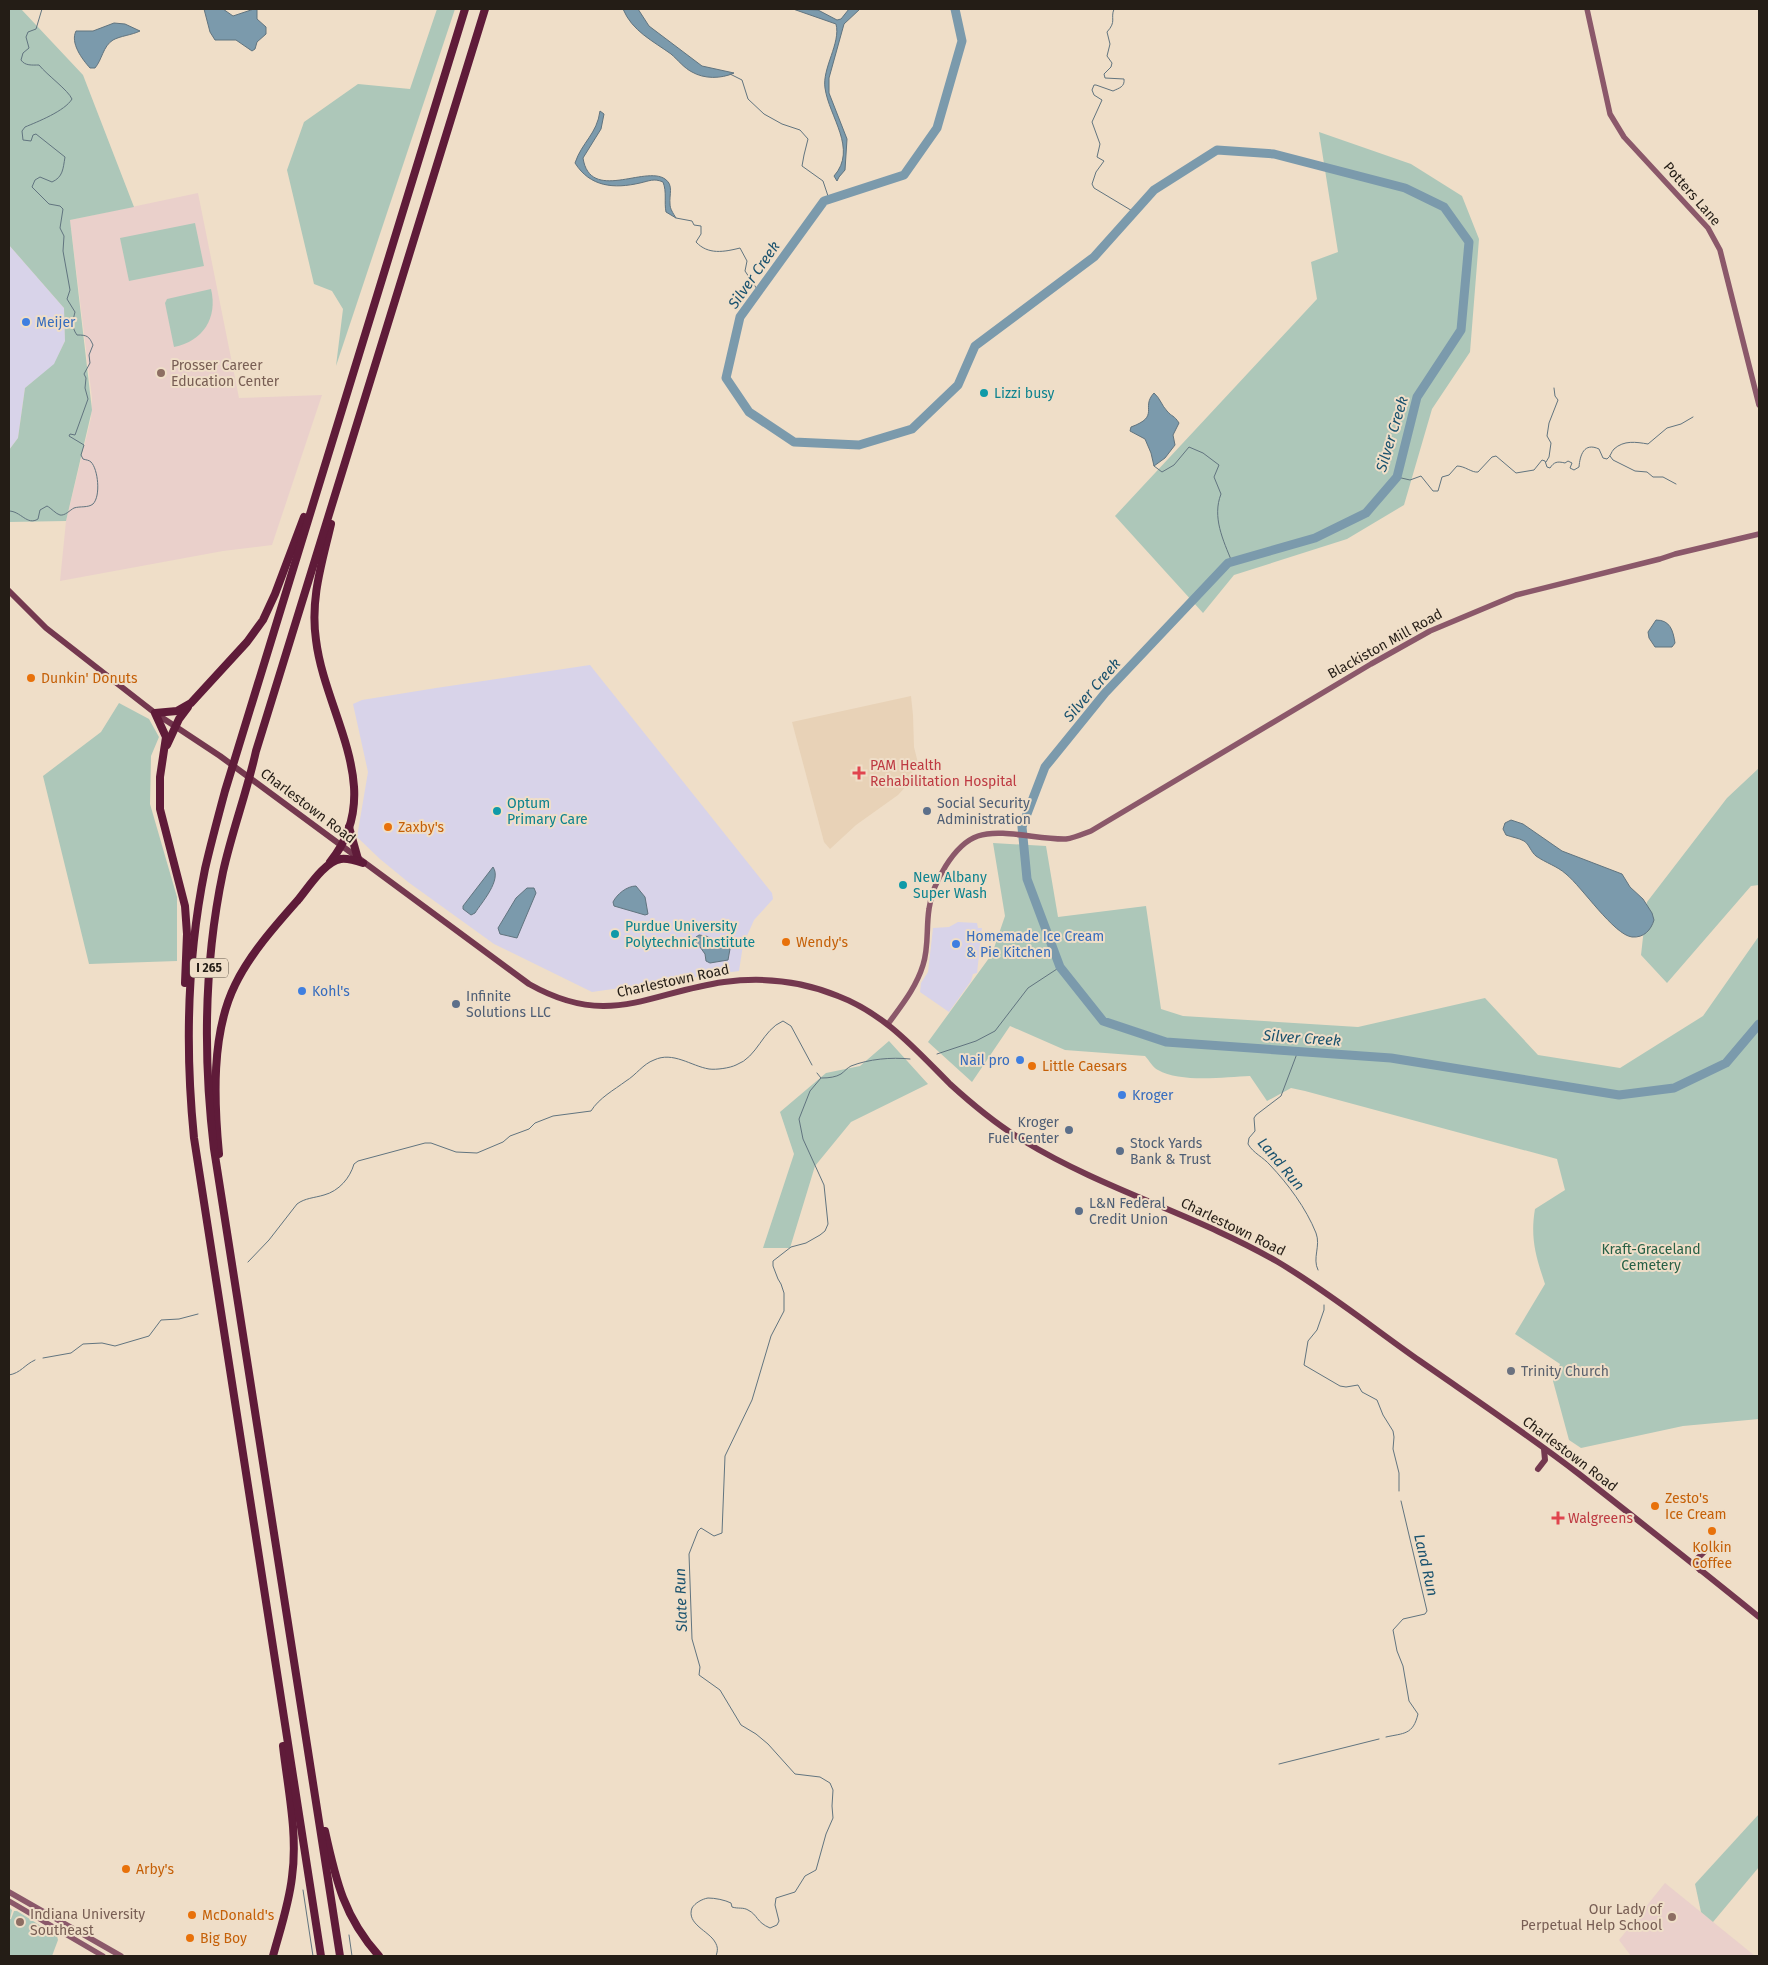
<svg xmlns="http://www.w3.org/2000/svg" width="1768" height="1965" viewBox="0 0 1768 1965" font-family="'Fira Sans',sans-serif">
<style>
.commercial{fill:#d8d3e9}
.built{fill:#e8d2b7}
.education{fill:#ead0cb}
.green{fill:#adc7b9}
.water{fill:#7b9aac;stroke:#61747f}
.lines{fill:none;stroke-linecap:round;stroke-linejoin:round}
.stream{stroke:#61747f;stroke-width:1}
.river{stroke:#7b9aac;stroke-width:9}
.secondary{stroke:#8b586a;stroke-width:5.5}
.primary{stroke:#74384f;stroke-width:6}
.highway{stroke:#5f1b39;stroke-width:8}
.shop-dot{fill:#3f7fe0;stroke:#efdec8;stroke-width:2}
.education-dot{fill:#8d6e63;stroke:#efdec8;stroke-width:2}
.culture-dot{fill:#0f9aa8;stroke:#efdec8;stroke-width:2}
.food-dot{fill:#e8710a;stroke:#efdec8;stroke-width:2}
.health-dot{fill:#e0444e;stroke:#efdec8;stroke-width:2}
.service-dot{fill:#5c6f8a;stroke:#efdec8;stroke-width:2}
.worship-dot{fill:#6b7280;stroke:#efdec8;stroke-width:2}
.labels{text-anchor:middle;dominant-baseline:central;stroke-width:4;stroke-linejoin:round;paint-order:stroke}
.shield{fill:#efdec8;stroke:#61574b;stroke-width:1}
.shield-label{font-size:12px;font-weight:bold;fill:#241d16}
.street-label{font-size:14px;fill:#241d16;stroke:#efdec8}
.shop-label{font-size:14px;fill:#366cbe;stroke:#efdec8;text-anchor:start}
.education-label{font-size:14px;fill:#785e54;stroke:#efdec8;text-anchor:start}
.culture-label{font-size:14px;fill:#0d838f;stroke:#efdec8;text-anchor:start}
.food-label{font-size:14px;fill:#c56008;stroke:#efdec8;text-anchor:start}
.health-label{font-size:14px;fill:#be3a42;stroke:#efdec8;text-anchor:start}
.service-label{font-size:14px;fill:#4e5e75;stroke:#efdec8;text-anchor:start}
.park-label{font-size:14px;fill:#276046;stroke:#efdec8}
.worship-label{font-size:14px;fill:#5b616d;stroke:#efdec8;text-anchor:start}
.water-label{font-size:15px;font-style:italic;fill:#1a526e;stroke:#efdec8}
</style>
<rect width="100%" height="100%" fill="#efdec8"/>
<g class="commercial">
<path d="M9,245l55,63 1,33 -11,24 -29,23 -7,50 -9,12z"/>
<path d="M590,665l182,228 1,6 -19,21 -11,25 -4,26 -147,21 -98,-48 -86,-62 -28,-23 -23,-22 11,-65 -15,-68 9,-4 74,-12z"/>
<path d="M958,922l19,1 1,5h4l-5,45 -4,1 -2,7 -22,31 -29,-20 1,-9 7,-11 5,-44 16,-1z"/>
</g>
<path class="built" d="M911,696l2,19 1,32 5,20 -6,3 -4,13 -11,12 -42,30 -26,24 -6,-7 -32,-120z"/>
<g class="education">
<path d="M198,193l41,205 83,-3 -50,150 -49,6 -163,30 6,-60 25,-103 1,-20 -22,-178z"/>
<path d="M1665,1883l90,73h-124l-12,-16z"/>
</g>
<g class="green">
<path d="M9,9h12l62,66 51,132 -64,13 22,190 -26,111 -57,1v-72l9,-12 7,-50 29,-24 11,-23 -1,-33 -55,-63z"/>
<path d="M437,9h18l-119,357 7,-57 -11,-18 -18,-7 -27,-114 17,-48 54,-38 52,5z"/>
<path d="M1319,132l92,32 51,32 17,43 -9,113 -38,57 -28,96 -57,34 -113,36 -31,38 -88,-97 202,-217 -6,-37 27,-10z"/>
<path d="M195,223l9,43 -75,15 -9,-43z"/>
<path d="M211,289c7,29 -8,52 -37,58l-9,-44 2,-4z"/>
<path d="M119,703l30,16 10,18 -8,19 -1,48 27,93v64l-88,3 -46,-188 58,-44z"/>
<path d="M1759,768v117l-8,1 -84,97 -26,-28 6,-53 80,-104z"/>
<path d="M993,843l53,3 12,71 88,-11 15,103 22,7 175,11 127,-29 53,57 82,13 83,-52 56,-80v483l-76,7 -102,22 -12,-8 -16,-59 7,-17 -45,-30 30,-50c-9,-27 -15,-46 -10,-75l30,-19 -8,-31 -252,-68 -14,-3 -24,13 -17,-25c-25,1 -70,7 -92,-6 -5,-2 -9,-10 -13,-14l-80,-6 -55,-24 -38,56 -44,-40 64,-88 13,-38z"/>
<path d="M889,1041l39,43 -77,38 -36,44 -25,82h-27l31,-94 -14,-42 46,-39 34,-7z"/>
<path d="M1759,1814v53l-46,55 -12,-10 -6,-28z"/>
<path d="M9,1907l3,3 -2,9h1l3,-8h3l40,25 1,4 -6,16h-43z"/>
</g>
<g class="water">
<path d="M204,9h19l10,7 21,-7h3v10l9,8v7l-9,8 -2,7 -3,2 -16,-11h-21l-5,-8z"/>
<path d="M623,9h15l11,17 53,40 32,7c-13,6 -30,6 -42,-1 -8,-4 -14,-12 -21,-18 -18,-13 -39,-23 -48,-45z"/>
<path d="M793,9l25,1 19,10 4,-1 8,-10h11l-16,15 -15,54v15l18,46 -2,31 -6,7 -2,4 -3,-5c24,-27 -5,-59 -9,-88 -3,-20 16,-45 11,-64z"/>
<path d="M114,23l11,1 15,7c-8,4 -20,5 -27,9 -10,6 -11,20 -18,28h-5c-8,-9 -20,-25 -14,-37h17z"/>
<path d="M600,111l4,3 -3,15 -18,29c7,45 62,7 82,21 9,6 4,16 5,25 0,5 3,9 6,14l-10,-6c-2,-10 1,-20 -3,-30 -9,-4 -14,-1 -23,1 -26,6 -50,4 -65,-20 7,-21 22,-29 25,-52z"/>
<path d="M1154,393c6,5 8,13 13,18 5,6 7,4 12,12l-6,12 2,10 -10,13 -11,8 -3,-13 -6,-14 -15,-8 1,-4c30,-11 9,-19 23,-34z"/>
<path d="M1656,620c14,0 17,10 19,23l-3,4h-17l-6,-9 -1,-6z"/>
<path d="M1511,820l12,4 39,27 60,23 8,13 13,12 9,14 2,7c-3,10 -10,18 -22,17 -18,-2 -50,-50 -66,-63 -9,-8 -20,-11 -30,-18 -5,-4 -7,-12 -12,-15 -5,-3 -13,-4 -18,-6l-3,-6 2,-6z"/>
<path d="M493,867c9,13 -11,35 -18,46l-4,2 -8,-6v-3z"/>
<path d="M636,886l9,11 3,17 -3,1 -31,-9 -1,-4c4,-8 14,-16 23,-16z"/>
<path d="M527,888h7l2,5 -19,45 -17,-4 -2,-6 18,-30z"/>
<path d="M699,935l7,1 24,13 -2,11 -18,3 -4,-2 -1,-7 -10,-14 1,-3z"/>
</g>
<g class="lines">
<g class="stream">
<path d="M1114,9c-4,10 3,12 -7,23l3,12 -3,12 5,7 -1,4 -7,7 1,4 19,1c1,8 -5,9 -11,12l-17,-6h-2l-2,5 2,5 8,5 -10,22 8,22 -3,13 7,4 -8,11 -4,12 2,4 40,24"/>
<path d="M730,74l12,6 6,19 16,15 18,10 18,6 8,9 -4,16 -2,11 21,15 6,18"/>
<path d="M676,218l16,3 2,4 7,1v8l-5,8c12,13 28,10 44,6l7,13 -2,10 14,21"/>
<path d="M1610,456l3,4 22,11 12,1 6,5h10l13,7"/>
<path d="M1546,462l3,-5 2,-14 -4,-7 2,-13 9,-23 -3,-4 -1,-8"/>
<path d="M1154,466l8,6 12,-7 15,-18 14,6 16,12 -5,12 7,17c-9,23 2,46 11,68"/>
<path d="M1397,477l13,3 11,-4 12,15h5l4,-14 7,-2 8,-9c8,0 15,7 21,6l14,-15 4,-1 20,17 18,-3 8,-10 3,1 2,6 3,1c4,-6 7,-7 15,-5l3,-2 4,2 -2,5 4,2 5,-3c1,-12 5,-25 20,-18l4,9 4,1c4,-3 4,-7 7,-10 10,-9 22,-7 34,-5l19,-16 14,-4 12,-7"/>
<path d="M9,511c12,0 18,15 29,8l2,-9 7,-4c4,2 9,8 13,9 5,1 10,-5 14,-7 6,-2 14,0 19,-4 8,-8 5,-35 -2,-42 -2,-2 -5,-2 -8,-3l-2,-4 3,-10 -15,-9 1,-2 5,1 13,-36 -3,-11 1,-10 -2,-4 6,-11 -1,-8 4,-10c-4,-9 -6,-10 -16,-10 -6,-8 -4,-15 -2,-23l-8,-13 3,-9 -7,-39 1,-15 -4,-8 3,-19 -3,-3 -11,-2 -17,-17 3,-7 5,-3 12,5c11,-5 11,-13 13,-25l-29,-23 -3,1 -2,6 -8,-1 -1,-9 3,-4c12,-5 40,-16 47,-28 -4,-9 -25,-24 -33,-34 -7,0 -14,1 -18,-5l2,-7 6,-5 -3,-11 2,-5 8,-3 6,-20"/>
<path d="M1298,1051l-17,45 -25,19 -2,3 1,13 -6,7 -1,6c5,9 15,13 22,21 18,19 36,43 46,68 5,13 -4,25 2,37"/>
<path d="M937,1054l39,-13 19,-10 33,-43 32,-21"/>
<path d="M817,1073l4,5"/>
<path d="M822,1078c7,0 14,-1 19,-4 4,-3 6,-6 10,-8 18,-7 40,-9 59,-7"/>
<path d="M248,1262l21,-22 28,-36c8,-6 17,-6 27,-9 15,-4 26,-17 30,-31l4,-3 67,-18h6l25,9 21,1 26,-11 7,-6 19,-7 6,-6 18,-7 38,-5c8,-13 23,-21 35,-30 10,-6 17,-17 28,-21 19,-9 37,6 55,9 7,1 21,-1 27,-4 22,-8 26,-35 47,-44l8,5 21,39"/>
<path d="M1324,1305v5l-7,20 -9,11 -4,24 36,21 6,1 12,-2 4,7 15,8 6,15 10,16 1,6 -1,12 6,24v18"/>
<path d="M43,1358l28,-5 12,-9 19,-1 13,3 34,-10 12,-16 18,-1 19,-5"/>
<path d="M9,1375c12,-2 15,-10 26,-15"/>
<path d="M1386,1737c18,-4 27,-2 32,-23l-9,-13 -6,-35 -6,-15 -4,-21 10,-11 22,-5 2,-3 -26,-110"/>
<path d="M1279,1764l100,-25"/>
<path d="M303,1890l10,66"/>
<path d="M349,1935l3,21"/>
<path d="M716,1956c2,-6 2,-9 -1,-14 -6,-11 -29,-18 -23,-34 3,-5 10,-9 16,-10 7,0 17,2 23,5l1,4c6,2 11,0 16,3 10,5 8,12 22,18l7,-3 2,-4 -4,-16 1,-7 19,-6 10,-16 11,-6 10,-36 7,-16 -1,-12 1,-16 -3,-7 -10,-6 -25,-3 -27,-30 -12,-10 -15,-9 -21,-35 -21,-15 1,-8 -8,-28 -3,-85 9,-23 3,-3 13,8 8,-3 3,-77 27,-56 19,-64 13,-25v-18l-3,-9 -3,-5 -5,-13v-5l18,-14 15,-4 14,-8 5,-4 3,-7 -4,-39 -21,-46 -4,-20 11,-28 11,-13"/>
</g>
<path class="river" d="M955,9l7,32 -25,87 -33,47 -80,26 -84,116 -14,61 23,34 45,30 65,3 53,-16 46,-44 17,-39 119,-89 60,-67 63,-40 57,4 131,34 39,19 25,35 -8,88 -44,67 -20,80 -31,36 -51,25 -87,25 -123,130 -60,74 -23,60 5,52 33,88 43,54 63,21 225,16 228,37 55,-7 52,-25 33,-39"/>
<g class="secondary">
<path d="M1587,9l23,105 14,23 84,91 12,22 39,155"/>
<path d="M888,1024c13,-18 28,-36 35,-59 6,-18 3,-37 6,-56 3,-25 25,-65 49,-73 23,-8 62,4 88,3 8,-1 17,-5 25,-8l280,-167 59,-33 86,-36 144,-36 15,-5 84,-20"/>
<path d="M9,1892l112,64"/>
<path d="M9,1901l94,55"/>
</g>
<g class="primary">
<path d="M9,591l37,37 109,85 65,43 309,228c80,45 118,9 195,-2 38,-5 78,-1 114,14 47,18 77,53 112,88 23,21 47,41 74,57 80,49 173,74 254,121 49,29 95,66 142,99 53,37 107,73 159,113 60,47 121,95 180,143"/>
<path d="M1538,1469l7,-9 -1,-11"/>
<path d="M1700,1570l-3,-5 1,-7 9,-9"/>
</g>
<g class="highway">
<path d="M167,745l12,-26 9,-12"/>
<path d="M349,827l9,32"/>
<path d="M330,862c58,-71 -5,-147 -14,-222 -6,-41 6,-77 15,-116"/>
<path d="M185,983l2,-49 -2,-28 -25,-97v-32l6,-40 -11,-24 22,-2 14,-8 56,-61 16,-22 12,-26 29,-77"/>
<path d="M219,1154c-5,-53 -8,-120 16,-169 15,-31 40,-59 63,-85 10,-12 27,-39 43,-41 7,-1 16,2 22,4"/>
<path d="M325,1831c11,50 19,86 54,125"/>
<path d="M273,1956c7,-26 16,-52 19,-79 6,-43 -4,-87 -9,-131"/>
<path d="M321,1956l-127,-818c-9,-90 -7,-180 11,-269 6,-26 13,-52 20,-78l240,-782"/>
<path d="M340,1956l-126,-807c-11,-92 -10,-186 9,-277 9,-41 24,-80 33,-121l229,-742"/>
</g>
</g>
<g class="shop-dot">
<circle cx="26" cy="322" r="5"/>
<circle cx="956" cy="944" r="5"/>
<circle cx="302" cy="991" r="5"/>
<circle cx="1020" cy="1060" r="5"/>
<circle cx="1122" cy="1095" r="5"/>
</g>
<g class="education-dot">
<circle cx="161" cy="373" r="5"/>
<circle cx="1672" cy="1917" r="5"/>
<circle cx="20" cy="1922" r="5"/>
</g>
<g class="culture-dot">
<circle cx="984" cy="393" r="5"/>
<circle cx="497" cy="811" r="5"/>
<circle cx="903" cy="885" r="5"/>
<circle cx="615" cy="934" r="5"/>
</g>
<g class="food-dot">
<circle cx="31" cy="678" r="5"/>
<circle cx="388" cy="827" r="5"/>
<circle cx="786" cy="942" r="5"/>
<circle cx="1032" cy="1066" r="5"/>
<circle cx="1655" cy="1506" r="5"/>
<circle cx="1712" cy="1531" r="5"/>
<circle cx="126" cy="1869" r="5"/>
<circle cx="192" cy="1915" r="5"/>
<circle cx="190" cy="1938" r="5"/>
</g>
<g class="health-dot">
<path d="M856.5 765.5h5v5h5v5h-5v5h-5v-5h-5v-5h5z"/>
<path d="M1555.5 1510.5h5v5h5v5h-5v5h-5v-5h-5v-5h5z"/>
</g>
<g class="service-dot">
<circle cx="927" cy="811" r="5"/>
<circle cx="456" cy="1004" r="5"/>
<circle cx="1069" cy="1130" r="5"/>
<circle cx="1120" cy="1151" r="5"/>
<circle cx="1079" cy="1211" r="5"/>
</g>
<circle class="worship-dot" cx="1511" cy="1371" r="5"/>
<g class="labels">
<rect class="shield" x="190" y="958.5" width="38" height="19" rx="4"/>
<g class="shield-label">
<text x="209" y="968">I 265</text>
</g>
<g class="street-label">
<text transform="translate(1692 194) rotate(49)">Potters Lane</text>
<text transform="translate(1385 644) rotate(-29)">Blackiston Mill Road</text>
<text transform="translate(308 806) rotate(37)">Charlestown Road</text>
<text transform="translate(673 981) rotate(-12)">Charlestown Road</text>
<text transform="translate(1233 1227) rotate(26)">Charlestown Road</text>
<text transform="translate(1570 1454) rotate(37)">Charlestown Road</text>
</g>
<g class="shop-label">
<text x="36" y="322">Meijer</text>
<text x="966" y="936">Homemade Ice Cream<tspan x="966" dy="16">&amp; Pie Kitchen</tspan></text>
<text x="312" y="991">Kohl's</text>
<text x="1010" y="1060" text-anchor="end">Nail pro</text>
<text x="1132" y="1095">Kroger</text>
</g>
<g class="education-label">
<text x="171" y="365">Prosser Career<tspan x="171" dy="16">Education Center</tspan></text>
<text x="1662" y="1909" text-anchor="end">Our Lady of<tspan x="1662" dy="16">Perpetual Help School</tspan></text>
<text x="30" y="1914">Indiana University<tspan x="30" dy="16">Southeast</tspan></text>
</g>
<g class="culture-label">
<text x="994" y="393">Lizzi busy</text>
<text x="507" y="803">Optum<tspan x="507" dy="16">Primary Care</tspan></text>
<text x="913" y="877">New Albany<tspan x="913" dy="16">Super Wash</tspan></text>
<text x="625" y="926">Purdue University<tspan x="625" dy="16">Polytechnic Institute</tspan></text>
</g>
<g class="food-label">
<text x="41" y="678">Dunkin' Donuts</text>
<text x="398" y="827">Zaxby's</text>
<text x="796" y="942">Wendy's</text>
<text x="1042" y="1066">Little Caesars</text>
<text x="1665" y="1498">Zesto's<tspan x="1665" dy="16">Ice Cream</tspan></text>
<text x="1712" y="1547" text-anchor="middle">Kolkin<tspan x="1712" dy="16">Coffee</tspan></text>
<text x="136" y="1869">Arby's</text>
<text x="202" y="1915">McDonald's</text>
<text x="200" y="1938">Big Boy</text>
</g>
<g class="health-label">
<text x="870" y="765">PAM Health<tspan x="870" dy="16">Rehabilitation Hospital</tspan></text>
<text x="1568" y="1518">Walgreens</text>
</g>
<g class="service-label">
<text x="937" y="803">Social Security<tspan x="937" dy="16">Administration</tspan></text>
<text x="466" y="996">Infinite<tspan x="466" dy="16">Solutions LLC</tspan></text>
<text x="1059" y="1122" text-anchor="end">Kroger<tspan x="1059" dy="16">Fuel Center</tspan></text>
<text x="1130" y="1143">Stock Yards<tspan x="1130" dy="16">Bank &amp; Trust</tspan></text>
<text x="1089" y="1203">L&amp;N Federal<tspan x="1089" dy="16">Credit Union</tspan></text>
</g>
<g class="park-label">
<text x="1651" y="1249">Kraft-Graceland<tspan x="1651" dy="16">Cemetery</tspan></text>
</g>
<g class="worship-label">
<text x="1521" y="1371">Trinity Church</text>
</g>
<g class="water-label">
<text transform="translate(754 275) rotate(-55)">Silver Creek</text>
<text transform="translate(1392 434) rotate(-73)">Silver Creek</text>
<text transform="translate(1092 690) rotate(-49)">Silver Creek</text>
<text transform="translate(1302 1038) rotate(4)">Silver Creek</text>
<text transform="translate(1281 1164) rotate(50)">Land Run</text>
<text transform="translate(1426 1565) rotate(77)">Land Run</text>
<text transform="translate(681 1600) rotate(-92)">Slate Run</text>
</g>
</g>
<rect width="1768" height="1965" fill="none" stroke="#241d16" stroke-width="20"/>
</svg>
